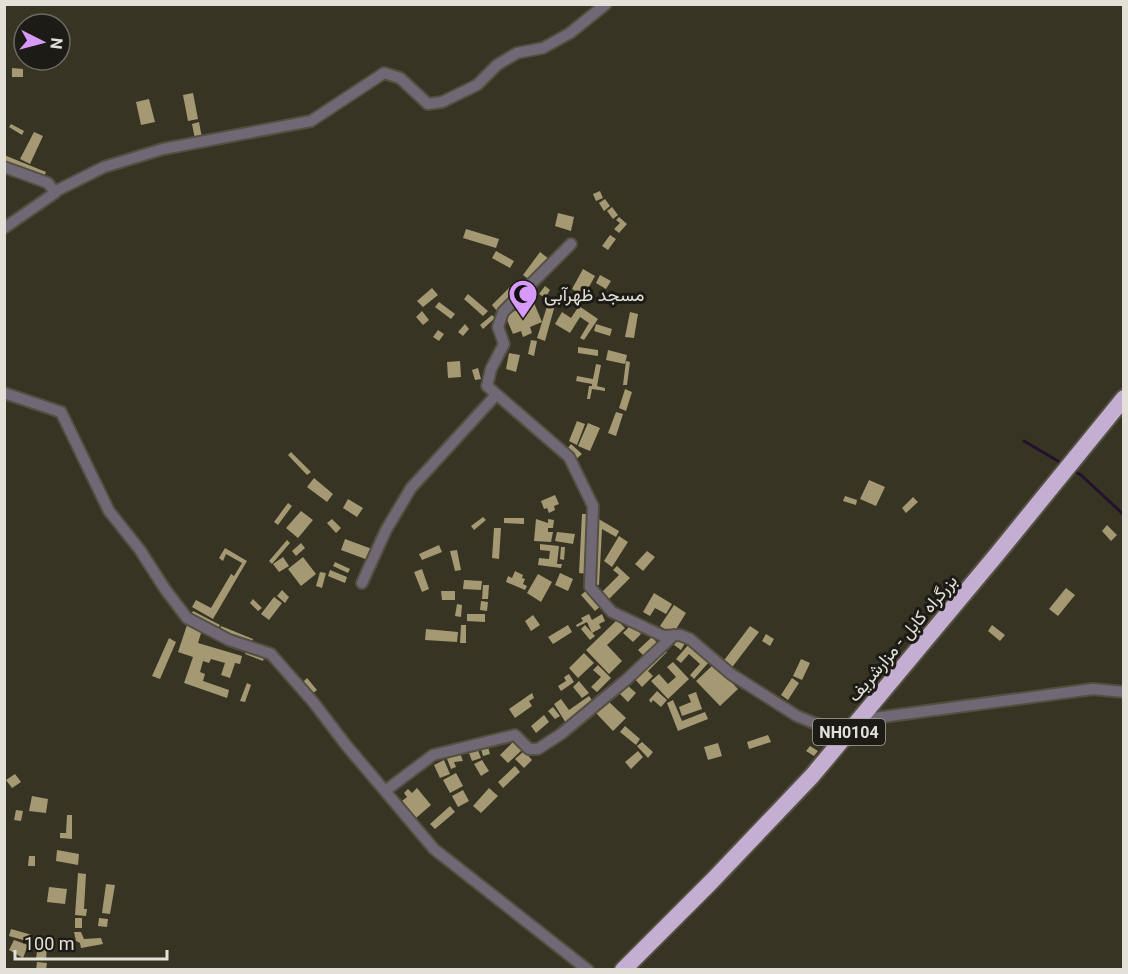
<svg xmlns="http://www.w3.org/2000/svg" width="1128" height="974" font-family="Roboto,Vazirmatn,sans-serif">
  <rect width="100%" height="100%" fill="#383424"/>
  <g fill="none" stroke-linecap="round" stroke-linejoin="round">
    <!-- stream -->
    <path stroke="#23122c" stroke-width="3" d="M1024 441 1063 464
      M1074 471 1081 475 1124 515"/>
  </g>
  <!-- building -->
  <path fill="#a59973" d="M12 68 23 69V77H12Z
    M193 93 198 119 188 121 183 95Z
    M149 99 155 122 141 125 136 102Z
    M199 122 202 138 195 139 192 124Z
    M11 124 24 131 22 135 9 127Z
    M34 132 43 136 30 164 20 159Z
    M4 155 46 172 44 177 4 161Z
    M600 191 603 198 596 201 593 194Z
    M605 199 610 206 604 211 599 203Z
    M612 207 618 215 613 219 607 211Z
    M558 213 574 217 571 231 555 226Z
    M619 217 627 224 619 233 614 229 620 223 616 220Z
    M466 229 499 239 496 248 463 238Z
    M610 235 616 239 608 250 602 246Z
    M496 251 514 261 510 268 492 258Z
    M540 252 549 259 531 281 523 275Z
    M583 269 595 276 584 296 572 289Z
    M600 275 611 281 606 289 596 283Z
    M520 281 524 285 497 311 492 305 510 287 512 289Z
    M545 286 550 290 545 298 539 294Z
    M432 288 438 295 423 307 417 301Z
    M468 294 488 311 483 316 464 299Z
    M550 297 555 299 553 304 555 305 545 341 537 338Z
    M439 302 455 314 451 319 435 307Z
    M534 303 542 322 530 327 532 333 523 337 521 331 513 334 505 315Z
    M579 306 598 319 584 340 580 338 589 323 580 317 570 333 555 324 562 312 571 318Z
    M422 311 429 320 423 325 416 317Z
    M630 312 638 314 634 338 625 337Z
    M492 315 495 318 483 329 480 325Z
    M465 324 469 329 463 336 458 332Z
    M596 324 612 329 610 336 594 331Z
    M438 330 444 334 439 341 433 337Z
    M531 340 537 341 534 356 528 354Z
    M578 347 598 350V356L578 353Z
    M608 350 627 355 625 364 606 360Z
    M509 353 520 355 516 372 506 369Z
    M460 361 461 377 448 378 447 362Z
    M626 361 630 362 627 385H623Z
    M596 364 601 365 597 386 605 388V391L592 389 590 399H587L589 386H592V384L576 381 577 376 593 379Z
    M478 368 481 379 475 380 472 370Z
    M625 389 632 392 626 411 619 408Z
    M616 412 623 414 616 436 608 433Z
    M577 421 585 424 577 445 569 441Z
    M588 423 600 428 590 451 578 446Z
    M571 444 582 454 575 460 566 450Z
    M291 452 311 472 307 475 288 455Z
    M314 478 333 494 327 502 307 487Z
    M869 480 885 487 876 506 860 499Z
    M555 495 559 504 554 506 555 510 549 513 547 508 544 509 541 501Z
    M845 496 857 500 856 505 843 501Z
    M913 497 918 502 906 513 902 508Z
    M348 499 363 508 357 517 343 508Z
    M288 503 292 506 278 525 274 522Z
    M301 511 313 520 298 538 286 528Z
    M582 514H591L588 574 579 573Z
    M483 517 486 520 474 530 471 526Z
    M504 518H524V524L504 523Z
    M597 518 619 531 616 537 602 529 599 585 594 584Z
    M332 519 341 528 336 533 327 523Z
    M536 519 548 523V519L554 520 553 528H548V532H553L551 542 534 541Z
    M1107 525 1117 535 1111 541 1102 531Z
    M494 528H501L499 559 492 558Z
    M557 532 575 534 573 544 555 541Z
    M619 536 628 542 612 567 604 561Z
    M345 539 372 549 368 560 341 550Z
    M287 540 290 543 272 564 269 561Z
    M301 543 305 548 296 556 292 551Z
    M540 544 559 546 557 564H562L561 568 538 565 539 558 549 559 550 551 540 550Z
    M439 545 442 552 422 560 419 554Z
    M561 547H565L564 560 560 559Z
    M225 548 247 561 213 619 192 607 196 600 211 608 231 574 234 576 242 563 226 554 223 561 219 558Z
    M457 550 461 570 455 571 450 551Z
    M647 551 655 557 643 571 635 564Z
    M283 557 289 566 279 572 273 564Z
    M303 557 316 574 301 586 288 569Z
    M335 562 350 569 348 573 333 566Z
    M617 566 630 578 609 599 602 592 619 575 613 570Z
    M422 569 429 589 422 592 414 572Z
    M330 570 347 577 345 583 328 576Z
    M515 571 523 575 522 578 525 579 523 584 527 586 525 590 506 582 508 576 512 578Z
    M320 572 326 573 322 588 316 586Z
    M560 573 573 579 568 591 555 585Z
    M538 574 552 582 541 602 527 593Z
    M464 580 482 581 481 590 463 589Z
    M483 585H489L488 599H482Z
    M1066 588 1075 595 1058 616 1049 609Z
    M588 589 602 605 595 611 581 595Z
    M282 590 289 597 285 603 277 596Z
    M441 591H455V600H442Z
    M654 593 672 604 666 614 655 608 650 616 643 612Z
    M274 597 282 603 269 620 261 614Z
    M253 599 262 608 258 611 250 603Z
    M481 601 488 602 487 611 480 610Z
    M457 604 462 605 461 617 455 616Z
    M674 605 686 613 673 634 660 626Z
    M193 611 220 625 217 630 190 616Z
    M467 614H485V622L467 621Z
    M589 614 592 620 602 614 605 621 599 624 601 628 592 633 587 622 577 627 576 625 583 621 581 618Z
    M533 615 540 625 531 631 525 621Z
    M617 620 625 628 607 645 622 661 609 674 586 650Z
    M632 624 641 634 633 642 623 633Z
    M187 625 202 630 198 643 242 656 240 664 235 663 230 678 221 675 225 663 211 659 209 663 203 661 200 672 205 674 203 681 229 690 227 698 184 683 193 657 178 652Z
    M461 625H466V643H460Z
    M568 625 572 632 553 644 548 637Z
    M585 625 595 636 590 640 581 629Z
    M992 625 1005 635 1000 641 988 631Z
    M221 626 253 639 251 645 219 632Z
    M750 626 759 632 730 670 722 663Z
    M426 629 458 632 457 642 425 640Z
    M766 634 774 639 770 646 762 641Z
    M652 637 659 645 645 657 638 650Z
    M169 638 176 642 160 679 152 676Z
    M678 638 685 643 681 650 674 645Z
    M689 644 709 662 694 679 690 675 700 664 689 654 681 663 676 659Z
    M663 648 667 652 648 671 653 676 642 687 633 677Z
    M247 649 265 655 263 661 245 654Z
    M584 653 594 663 578 678 569 668Z
    M801 659 810 663 802 680 793 676Z
    M673 662 689 679 668 699 651 681 659 674 668 684 676 677 667 667Z
    M714 664 738 689 720 706 696 681Z
    M598 665 611 678 597 692 591 687 601 677 593 670Z
    M569 674 574 682 561 691 558 686 566 681 564 677Z
    M307 678 317 690 312 694 302 683Z
    M792 678 799 683 788 700 781 695Z
    M579 681 589 693 582 698 573 687Z
    M247 683 251 685 245 702 240 701Z
    M627 685 636 693 628 702 619 693Z
    M657 691 667 700 661 707 653 700 651 703 649 700Z
    M696 692 702 709 682 716 679 707 691 702 688 695Z
    M532 693 534 698 529 701 532 706 515 718 509 709Z
    M589 696 594 703 566 723 554 704 561 699 569 710Z
    M673 700 682 721 705 712 708 719 678 731 667 703Z
    M608 701 626 718 613 731 596 713Z
    M553 707 560 716 555 719 548 711Z
    M544 715 549 722 536 733 531 726Z
    M625 726 640 739 636 745 620 732Z
    M768 735 771 742 749 749 747 742Z
    M514 741 522 750 508 763 500 755Z
    M642 742 653 752 648 758 637 746Z
    M718 743 722 756 708 760 704 747Z
    M810 746 818 751 814 756 806 751Z
    M488 747 490 754 483 756 481 749Z
    M478 750 481 758 472 761 469 753Z
    M524 751 532 760 524 768 515 759Z
    M638 751 643 757 631 769 625 762Z
    M460 753 463 761 454 762 456 767 451 769 447 759Z
    M444 760 450 774 440 778 434 765Z
    M482 760 489 771 481 776 474 764Z
    M515 766 520 772 503 788 498 782Z
    M456 773 463 786 450 793 443 780Z
    M15 774 21 782 12 788 6 780Z
    M417 788 431 805 416 818 402 801 407 797 404 793 408 789 412 793Z
    M489 788 498 796 481 813 473 806Z
    M463 790 469 801 458 807 452 796Z
    M32 796 48 799 46 813 29 811Z
    M450 806 455 812 435 829 430 824Z
    M16 810 23 811 21 821 14 820Z
    M67 815H72V839L60 838V833H66Z
    M57 850 79 854 78 865 56 861Z
    M29 856H35V866H28Z
    M78 873 86 874 84 909H87L86 916 75 915Z
    M106 884 115 885 110 914 102 913Z
    M49 887 67 889 65 904 47 902Z
    M75 918H82V928H75Z
    M99 918 108 919 107 927 98 926Z
    M11 929 32 935 30 942 9 936Z
    M74 932H81L84 939 101 938 103 944 81 948 80 943 76 941Z
    M14 940 28 945 23 958 9 950Z
    M38 944 47 945 46 960 36 959Z
    M37 962 47 963 46 970H36Z"/>
  <g fill="none" stroke-linecap="round" stroke-linejoin="round">
    <!-- minor casing -->
    <g stroke="#535041" stroke-width="14">
      <path id="minor" d="M4 167 48 183 55 193 4 228
        M54 192 104 167 163 149 311 121 384 73 400 78 428 104 442 102 477 85 497 65 517 53 543 48 570 33 606 4
        M571 244 503 312 498 327 504 344 491 369 487 386 569 457 593 506 590 587 612 612 663 636 680 635 690 639 731 674 797 716 831 730 848 732
        M4 393 61 412 109 511 140 550 165 589 187 618 229 640 271 654 314 703 346 745 434 849 588 970
        M362 583 386 530 411 488 496 395
        M859 720 1093 689 1124 692
        M385 791 433 755 515 735 529 749H538L561 734 626 680 674 635"/>
    </g>
    <!-- highway casing -->
    <g stroke="#535041" stroke-width="20">
      <path id="highway" d="M623 970 712 881 812 776 998 553 1124 398"/>
    </g>
    <!-- minor -->
    <use href="#minor" stroke="#716876" stroke-width="10"/>
    <!-- highway -->
    <use href="#highway" stroke="#c4aed1" stroke-width="16"/>
  </g>
  <!-- icons -->
  <defs>
    <g id="mosque-pin" transform="scale(1.5)"><path d="M0 17L-7.5 6A9.5 9.5 0 1 1 7.5 6Z" fill="#d89af8" stroke="#1d1b15"/><path d="M3.5-4.9A6 6 0 1 0 3.5 4.9A5 5 0 1 1 3.5-4.9Z" fill="#111"/></g>
  </defs>
  <g fill-rule="evenodd">
    <use href="#mosque-pin" x="523" y="294"/>
  </g>
  <g text-anchor="middle" dominant-baseline="central" stroke-width="6" stroke-linejoin="round" paint-order="stroke">
    <!-- shield labels -->
    <rect fill="#1d1b15" stroke="#a8a59d" stroke-width="1.5" x="813" y="719" width="72" height="26" rx="4.5"/>
    <g font-size="16" font-weight="bold" fill="#e3e0d7">
      <text x="849" y="732">NH0104</text>
    </g>
    <!-- poi labels -->
    <g font-size="18" fill="#e3e0d7" stroke="#1d1b15" text-anchor="start">
      <text x="544" y="294">مسجد ظهرآبی</text>
    </g>
    <!-- street labels -->
    <g font-size="18" fill="#e3e0d7" stroke="#1d1b15">
      <text transform="translate(902 638) rotate(-50)">بزرگراه کابل - مزارشریف</text>
    </g>
  </g>
  <!-- border -->
  <rect width="1128" height="974" fill="none" stroke="#e3e0d7" stroke-width="12"/>
  <!-- north arrow -->
  <g transform="translate(42 42) rotate(96)"><circle r="28" fill="#1d1b15" stroke="#6c6a63" stroke-width="1.5"/>
  <path d="M0-4.5L10 22L0 15L-10 22Z" fill="#d89af8"/>
  <text y="-9" font-size="16" font-weight="bold" text-anchor="middle" fill="#e3e0d7">N</text>
  </g>
  <!-- scale -->
  <path d="M15 950v9h152v-9" fill="none" stroke="#e3e0d7" stroke-width="3"/>
  <text x="24" y="950" font-size="18" fill="#e3e0d7" stroke="#1d1b15" stroke-width="4.5" paint-order="stroke">100 m</text>
</svg>
